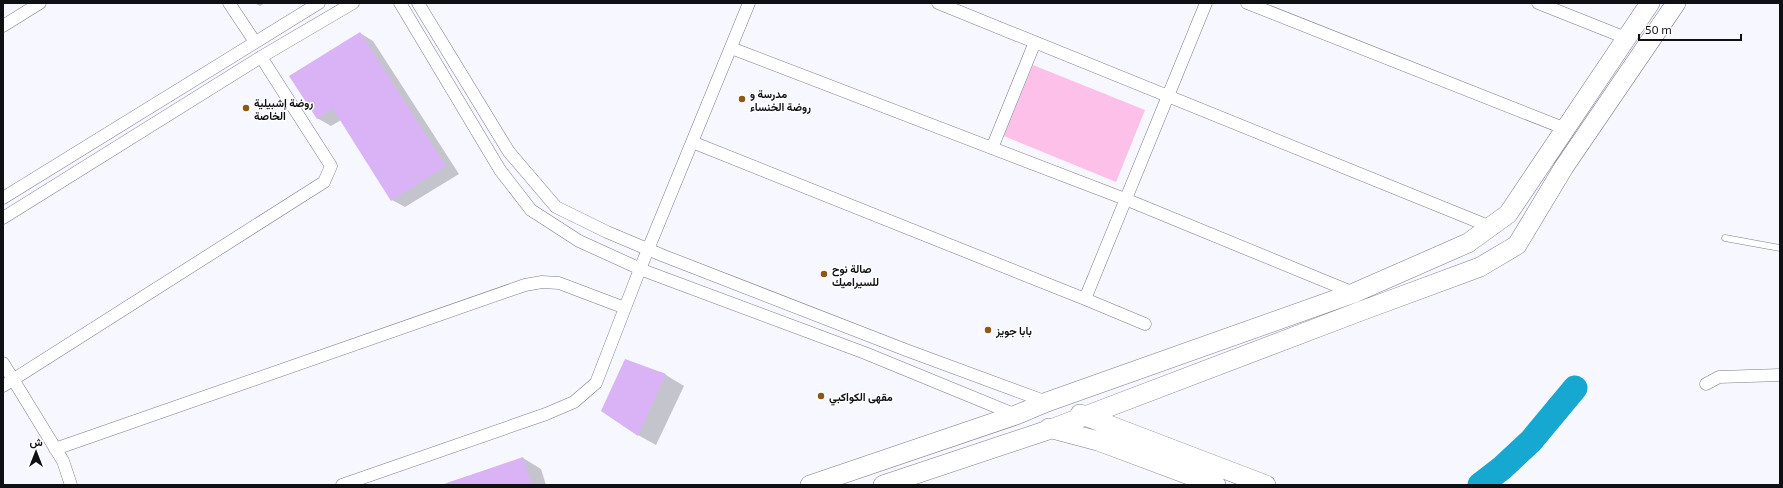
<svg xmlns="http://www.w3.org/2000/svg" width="1783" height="488" font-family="'Exo 2',Vazirmatn,sans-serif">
  <rect width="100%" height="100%" fill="#f6f7ff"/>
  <!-- green -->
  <path fill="#fdc0e9" d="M1033 65 1145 110 1116 182 1004 136Z"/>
  <!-- shadow -->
  <path fill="#0003" d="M254 3H265L260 6Z
    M360 33 373 41 459 174 405 207 392 200 341 120 331 126 317 118Z
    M626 360 666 375 684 386 656 445 638 435Z
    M523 458 541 469 546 485H441Z"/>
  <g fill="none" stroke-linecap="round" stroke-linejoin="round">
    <!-- river -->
    <path stroke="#16a8d1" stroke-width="25" d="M1480 485 1502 468 1531 441 1575 388"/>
  </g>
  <!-- building -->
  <path fill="#d9b3f6" d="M360 32 446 166 391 201 333 109 317 119 289 76Z
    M625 359 666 374 638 436 601 411Z
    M523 457 532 485H448L447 483Z"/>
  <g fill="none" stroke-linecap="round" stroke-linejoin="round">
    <!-- service casing -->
    <g stroke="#7c7e89" stroke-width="7">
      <path id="service" d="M1725 238 1780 248"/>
    </g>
    <!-- minor casing -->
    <g stroke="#7c7e89" stroke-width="13">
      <path id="minor" d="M229 3 255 42
        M400 3 500 170 531 210 579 241 645 271 865 353 1016 415
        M418 3 509 152 556 207 607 232 664 256 906 350 1047 402
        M938 3 1491 227
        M1247 3 1566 129
        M1538 3 1626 38
        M3 26 40 3
        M731 48 1125 199 1354 293
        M692 142 1085 299 1145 324
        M992 148 1035 42
        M3 198 319 3
        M3 218 261 57 353 3
        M1085 299 1206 3
        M3 363 63 461 71 485
        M1706 384 1719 377 1780 375
        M3 386 324 182 331 166 261 57
        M55 449 525 285 542 282 559 283 625 308
        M342 485 546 414 574 402 596 383 640 269 749 3"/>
    </g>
    <!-- primary casing -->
    <g stroke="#7c7e89" stroke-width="20">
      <path id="primary" d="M1080 414 1266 485
        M1049 428 1098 441 1216 485
        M810 485 1016 415 1047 402 1354 293 1468 243 1508 214 1650 3
        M883 485 1051 429 1361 311 1480 267 1517 245 1564 167 1676 3"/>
    </g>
    <!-- service -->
    <use href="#service" stroke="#fff" stroke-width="6"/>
    <!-- minor -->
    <use href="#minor" stroke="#fff" stroke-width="12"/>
    <!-- primary -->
    <use href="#primary" stroke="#fff" stroke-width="19"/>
  </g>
  <!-- markers -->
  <g fill="#905713" stroke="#fff" stroke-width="1.5">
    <circle cx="742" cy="99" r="4"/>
    <circle cx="246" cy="108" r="4"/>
    <circle cx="824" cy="274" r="4"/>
    <circle cx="988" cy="330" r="4"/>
    <circle cx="821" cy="396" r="4"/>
  </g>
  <g text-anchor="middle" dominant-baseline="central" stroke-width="3" stroke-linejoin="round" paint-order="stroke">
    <!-- poi labels -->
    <g font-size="11" font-weight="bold" fill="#0f1014" stroke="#fff" text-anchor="start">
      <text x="750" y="93">مدرسة و<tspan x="750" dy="13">روضة الخنساء</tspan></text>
      <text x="254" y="102">روضة إشبيلية<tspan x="254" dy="13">الخاصة</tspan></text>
      <text x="832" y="268">صالة نوح<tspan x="832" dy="13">للسيراميك</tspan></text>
      <text x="996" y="330">بابا جويز</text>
      <text x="829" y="396">مقهى الكواكبي</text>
    </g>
  </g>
  <!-- border -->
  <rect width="1783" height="488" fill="none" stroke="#0f1014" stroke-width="8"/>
  <!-- north arrow -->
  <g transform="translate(36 452)" stroke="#ffffff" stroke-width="3" paint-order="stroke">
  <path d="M0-3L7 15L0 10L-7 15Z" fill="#0f1014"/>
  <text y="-6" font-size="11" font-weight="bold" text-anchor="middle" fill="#0f1014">ش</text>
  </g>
  <!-- scale -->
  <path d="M1639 34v6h102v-6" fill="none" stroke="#0f1014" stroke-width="2"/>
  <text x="1645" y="34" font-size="12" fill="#0f1014" stroke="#ffffff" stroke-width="3" paint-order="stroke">50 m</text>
</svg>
